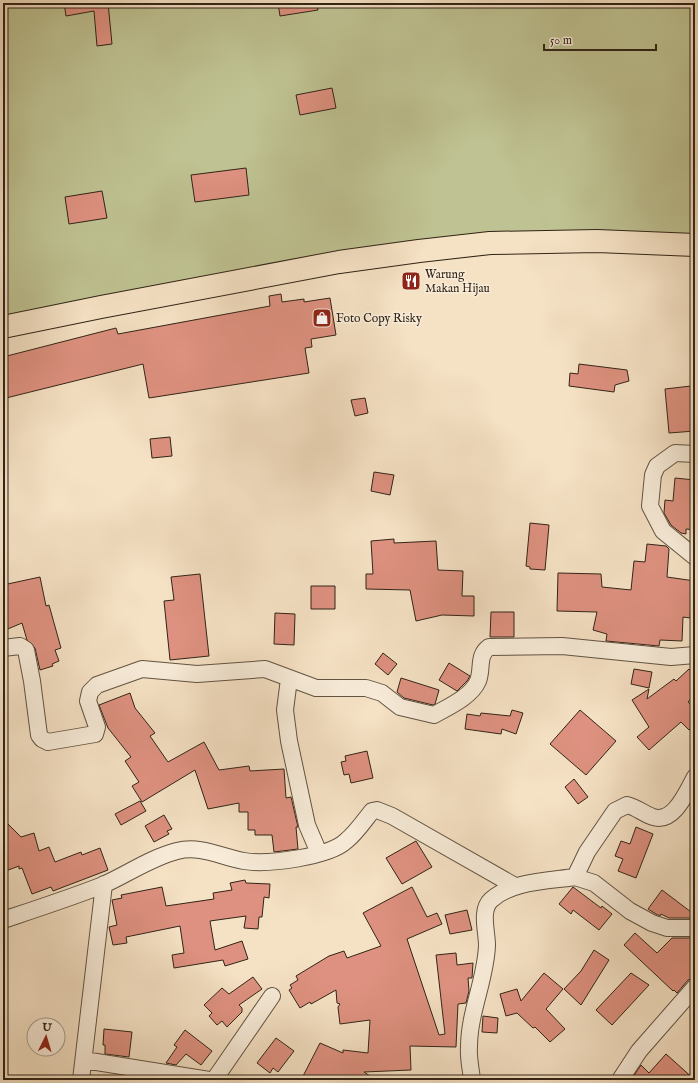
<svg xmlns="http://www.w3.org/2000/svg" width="698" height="1083" font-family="'IM FELL English',serif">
  <rect width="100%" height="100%" fill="#f5e1c4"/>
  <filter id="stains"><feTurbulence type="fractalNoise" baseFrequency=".005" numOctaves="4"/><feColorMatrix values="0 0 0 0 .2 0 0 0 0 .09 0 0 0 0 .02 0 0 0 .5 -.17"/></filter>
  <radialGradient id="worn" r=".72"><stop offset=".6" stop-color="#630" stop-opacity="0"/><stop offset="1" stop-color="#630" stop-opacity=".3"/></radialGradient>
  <!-- green -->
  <path fill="#bfc292" stroke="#787354" d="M3 3H695V235L455 239 3 320Z"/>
  <!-- building -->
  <path fill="#de9180" stroke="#312416" d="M64 3H108L112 44 97 46 94 11 66 16Z
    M278 3H317L318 10 280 16Z
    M332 88 336 108 300 115 296 95Z
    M246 168 249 195 195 202 191 175Z
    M102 191 107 218 69 224 65 197Z
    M281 294 282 302 304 299V302L330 298 336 335 311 339 312 347 305 348 309 373 149 398 143 364 6 398 3 385V357L116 328 118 334 270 306 269 296Z
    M579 364 627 370 629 381 615 385 614 392 569 386 570 373 578 374Z
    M691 386 695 431 669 433 665 389Z
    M365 398 368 413 355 416 351 400Z
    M170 437 172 456 152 458 150 439Z
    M374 472 394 475 390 495 371 491Z
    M675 478 695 480V530L686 529V534L681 533 671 525 664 513 665 500 673 501Z
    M530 523 549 525 545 570 530 569V567L526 566Z
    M394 539V543L436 541 438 570 463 571 462 596H474V616L442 615 416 621 410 590 366 589V574H373L371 541Z
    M647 544 666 546 669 549 667 577 695 581V593L693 605 691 604 690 618 683 617 682 641 660 640 659 646 606 641 607 634 593 630 597 612 557 611 558 573 601 574 602 587 631 590 634 561 645 562Z
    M200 574 209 656 170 660 164 601 174 600 171 577Z
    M40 577 46 606 49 605 61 648 55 650 59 661 52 664 53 666 40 670 35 648 27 640 22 623 3 631V585Z
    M311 586H335V609H311Z
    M491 612H514V637H490Z
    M275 613 295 614 294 645 274 644Z
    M383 653 397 664 388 675 375 664Z
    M449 663 470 676 467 681 457 691 439 680Z
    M634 669 652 672 649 688 631 684Z
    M689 669 695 675V694L688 702 695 708V724L689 730 681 722 649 750 637 737 649 727 632 700 649 689 647 699 674 679 676 681Z
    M401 678 439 690 435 704 433 705 404 698 397 692Z
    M130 693 135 708 155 733 150 736 168 762 204 742 219 770 249 766 250 771 284 769 286 798 291 797 298 827H296L298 849 274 852 272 835H255V830H248V812H239V803L208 809 195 770 142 802 132 786 139 782 125 761 131 757 108 728 99 705Z
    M512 710 523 713 516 734 502 729 501 734 465 729 467 714 480 716 481 713 510 716Z
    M580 710 616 741 586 775 550 744Z
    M367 751 373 778 351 783 349 774 344 775 341 762 346 761 345 756Z
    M574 779 588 797 578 804 565 787Z
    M140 801 146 811 121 825 115 814Z
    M164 815 172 829 167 831 169 834 154 842 145 826Z
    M3 819 21 837 34 833 39 851 49 847 55 862 81 852 82 855 100 848 108 870 53 891 51 887 32 894 22 868 19 869V866L3 872Z
    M636 827 653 834 636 878 618 871 623 859 615 856 621 841 630 844Z
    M416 841 432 867 402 884 386 858Z
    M245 880 246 883 270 884 269 898 264 897 262 917H259L258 929 244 928 246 916 210 921 215 950 242 941 248 959 225 966 223 960 174 968 172 955 184 953 180 926 126 937 127 943 113 945 109 927 117 925 112 900 122 898 121 895 162 887 166 906 214 899 213 893 232 890 230 883Z
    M412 887 427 917 437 913 442 924 407 939 439 1035 445 1034 436 955 456 953 457 965 473 963 472 978H468L469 991 466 1003 458 1004 456 1047 410 1046 411 1070 364 1072 376 1080H301L320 1043 343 1053V1050L368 1053 370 1020 340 1024 338 1007 340 1004 337 1003 336 990 311 1004 310 1002 300 1008 289 990 292 988 290 985 298 980 296 976 329 956 344 951 347 958 381 946 363 913Z
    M573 887 601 908 602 906 612 914 599 930 573 910 571 914 559 904Z
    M662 890 695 915V918H669L661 914 660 916 656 914 648 909Z
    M467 910 472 930 450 934 445 915Z
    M635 933 657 953 672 938H695V978L688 980 677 993 674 990 673 991 624 945Z
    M594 950 609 960 581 1005 564 989 581 971Z
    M544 973 563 989 546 1009 565 1029 550 1042 535 1027 533 1028 517 1013 506 1016 500 994 517 989 521 1001Z
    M631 973 649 985 612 1025 596 1010Z
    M253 977 262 989 239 1005 242 1008V1012L227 1027 222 1021 217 1025 209 1016 212 1013 204 1005 222 988 229 994Z
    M483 1016 498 1018 497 1033 482 1032Z
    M104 1029 132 1032 129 1057 105 1054V1045H103Z
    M185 1030 212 1051 201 1065 186 1054 176 1065 166 1063 177 1047 174 1045Z
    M276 1038 294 1051 278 1072 273 1068 270 1073 257 1063Z
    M666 1054 695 1080H631L641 1065 649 1073Z"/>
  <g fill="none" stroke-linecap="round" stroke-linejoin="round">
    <!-- street casing -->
    <g stroke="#625342" stroke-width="18">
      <path id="street" d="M695 454 675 453 657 466 653 475 650 506 663 531 695 557
        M3 648 20 646 26 650 32 681 39 735 42 739 48 742 95 734 97 727 88 701 90 692 97 685 142 669 197 674 265 669 316 688H366L382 693 400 707 434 715C448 707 471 697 478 681 483 668 477 656 489 647L562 646 671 657 695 655
        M289 679 285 710 289 741 307 825 319 853
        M695 777C687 791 674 824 653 817 644 814 636 807 627 805L615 811 587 852 575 877 594 883 630 911 652 923 667 928H695
        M3 920C36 909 70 898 103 885 128 874 150 858 177 851 201 845 221 857 244 861 267 865 329 857 346 841 356 833 364 821 372 811L377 810 392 816 515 886
        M84 1060 209 1080
        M81 1080 104 884
        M214 1080 272 996
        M472 1080C471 1069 468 1058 469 1047 469 1012 486 979 487 945 487 932 480 910 491 900 512 881 547 881 575 877
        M620 1080 639 1051 695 987"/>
    </g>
    <!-- highway casing -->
    <g stroke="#312416" stroke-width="24">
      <path id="highway" d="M3 327 101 307 339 262 419 251 490 243 597 241 695 245"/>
    </g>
    <!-- street -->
    <use href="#street" stroke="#f8ecd9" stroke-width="16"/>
    <!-- highway -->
    <use href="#highway" stroke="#f5e1c4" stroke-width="22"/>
  </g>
  <!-- icons -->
  <defs>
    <g id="restaurant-square" transform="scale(1)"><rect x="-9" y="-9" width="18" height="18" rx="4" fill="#8f2418" stroke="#f8ecd9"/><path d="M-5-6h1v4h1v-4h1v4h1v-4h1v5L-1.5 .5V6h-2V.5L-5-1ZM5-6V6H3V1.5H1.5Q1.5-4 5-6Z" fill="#fff"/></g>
    <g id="shop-square" transform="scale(1)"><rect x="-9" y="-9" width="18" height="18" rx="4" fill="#8f2418" stroke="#f8ecd9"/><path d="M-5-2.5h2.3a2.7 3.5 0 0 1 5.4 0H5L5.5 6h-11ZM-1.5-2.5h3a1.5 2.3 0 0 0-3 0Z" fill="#fff"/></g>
  </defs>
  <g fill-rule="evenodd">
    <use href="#restaurant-square" x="411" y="281"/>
    <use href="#shop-square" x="322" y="318"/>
  </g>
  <g text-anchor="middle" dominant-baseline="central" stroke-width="3" stroke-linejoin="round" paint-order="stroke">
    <!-- poi labels -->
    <g font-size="12" fill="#312416" stroke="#f8ecd9" text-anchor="start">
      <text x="425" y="274">Warung<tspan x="425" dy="14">Makan Hijau</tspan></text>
      <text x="336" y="318">Foto Copy Risky</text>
    </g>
  </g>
  <!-- margin -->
  <rect width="698" height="1083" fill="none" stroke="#f5e1c4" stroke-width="16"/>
  <rect x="4" y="4" width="690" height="1075" fill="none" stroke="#312416" stroke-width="2"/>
  <rect x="8" y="8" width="682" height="1067" fill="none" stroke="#312416"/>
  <!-- north arrow -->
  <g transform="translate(46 1037) rotate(5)"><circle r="19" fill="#f8ecd9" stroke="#a89c8b"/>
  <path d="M0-3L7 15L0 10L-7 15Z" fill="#8f2418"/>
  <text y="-6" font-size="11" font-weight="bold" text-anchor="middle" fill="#312416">U</text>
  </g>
  <!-- scale -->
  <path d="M544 44v6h112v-6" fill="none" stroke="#312416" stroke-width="2"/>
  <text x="550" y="44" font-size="12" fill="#312416" stroke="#f8ecd9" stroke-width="3" paint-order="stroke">50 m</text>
  <rect width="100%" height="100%" filter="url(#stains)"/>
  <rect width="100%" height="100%" fill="url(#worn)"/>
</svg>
